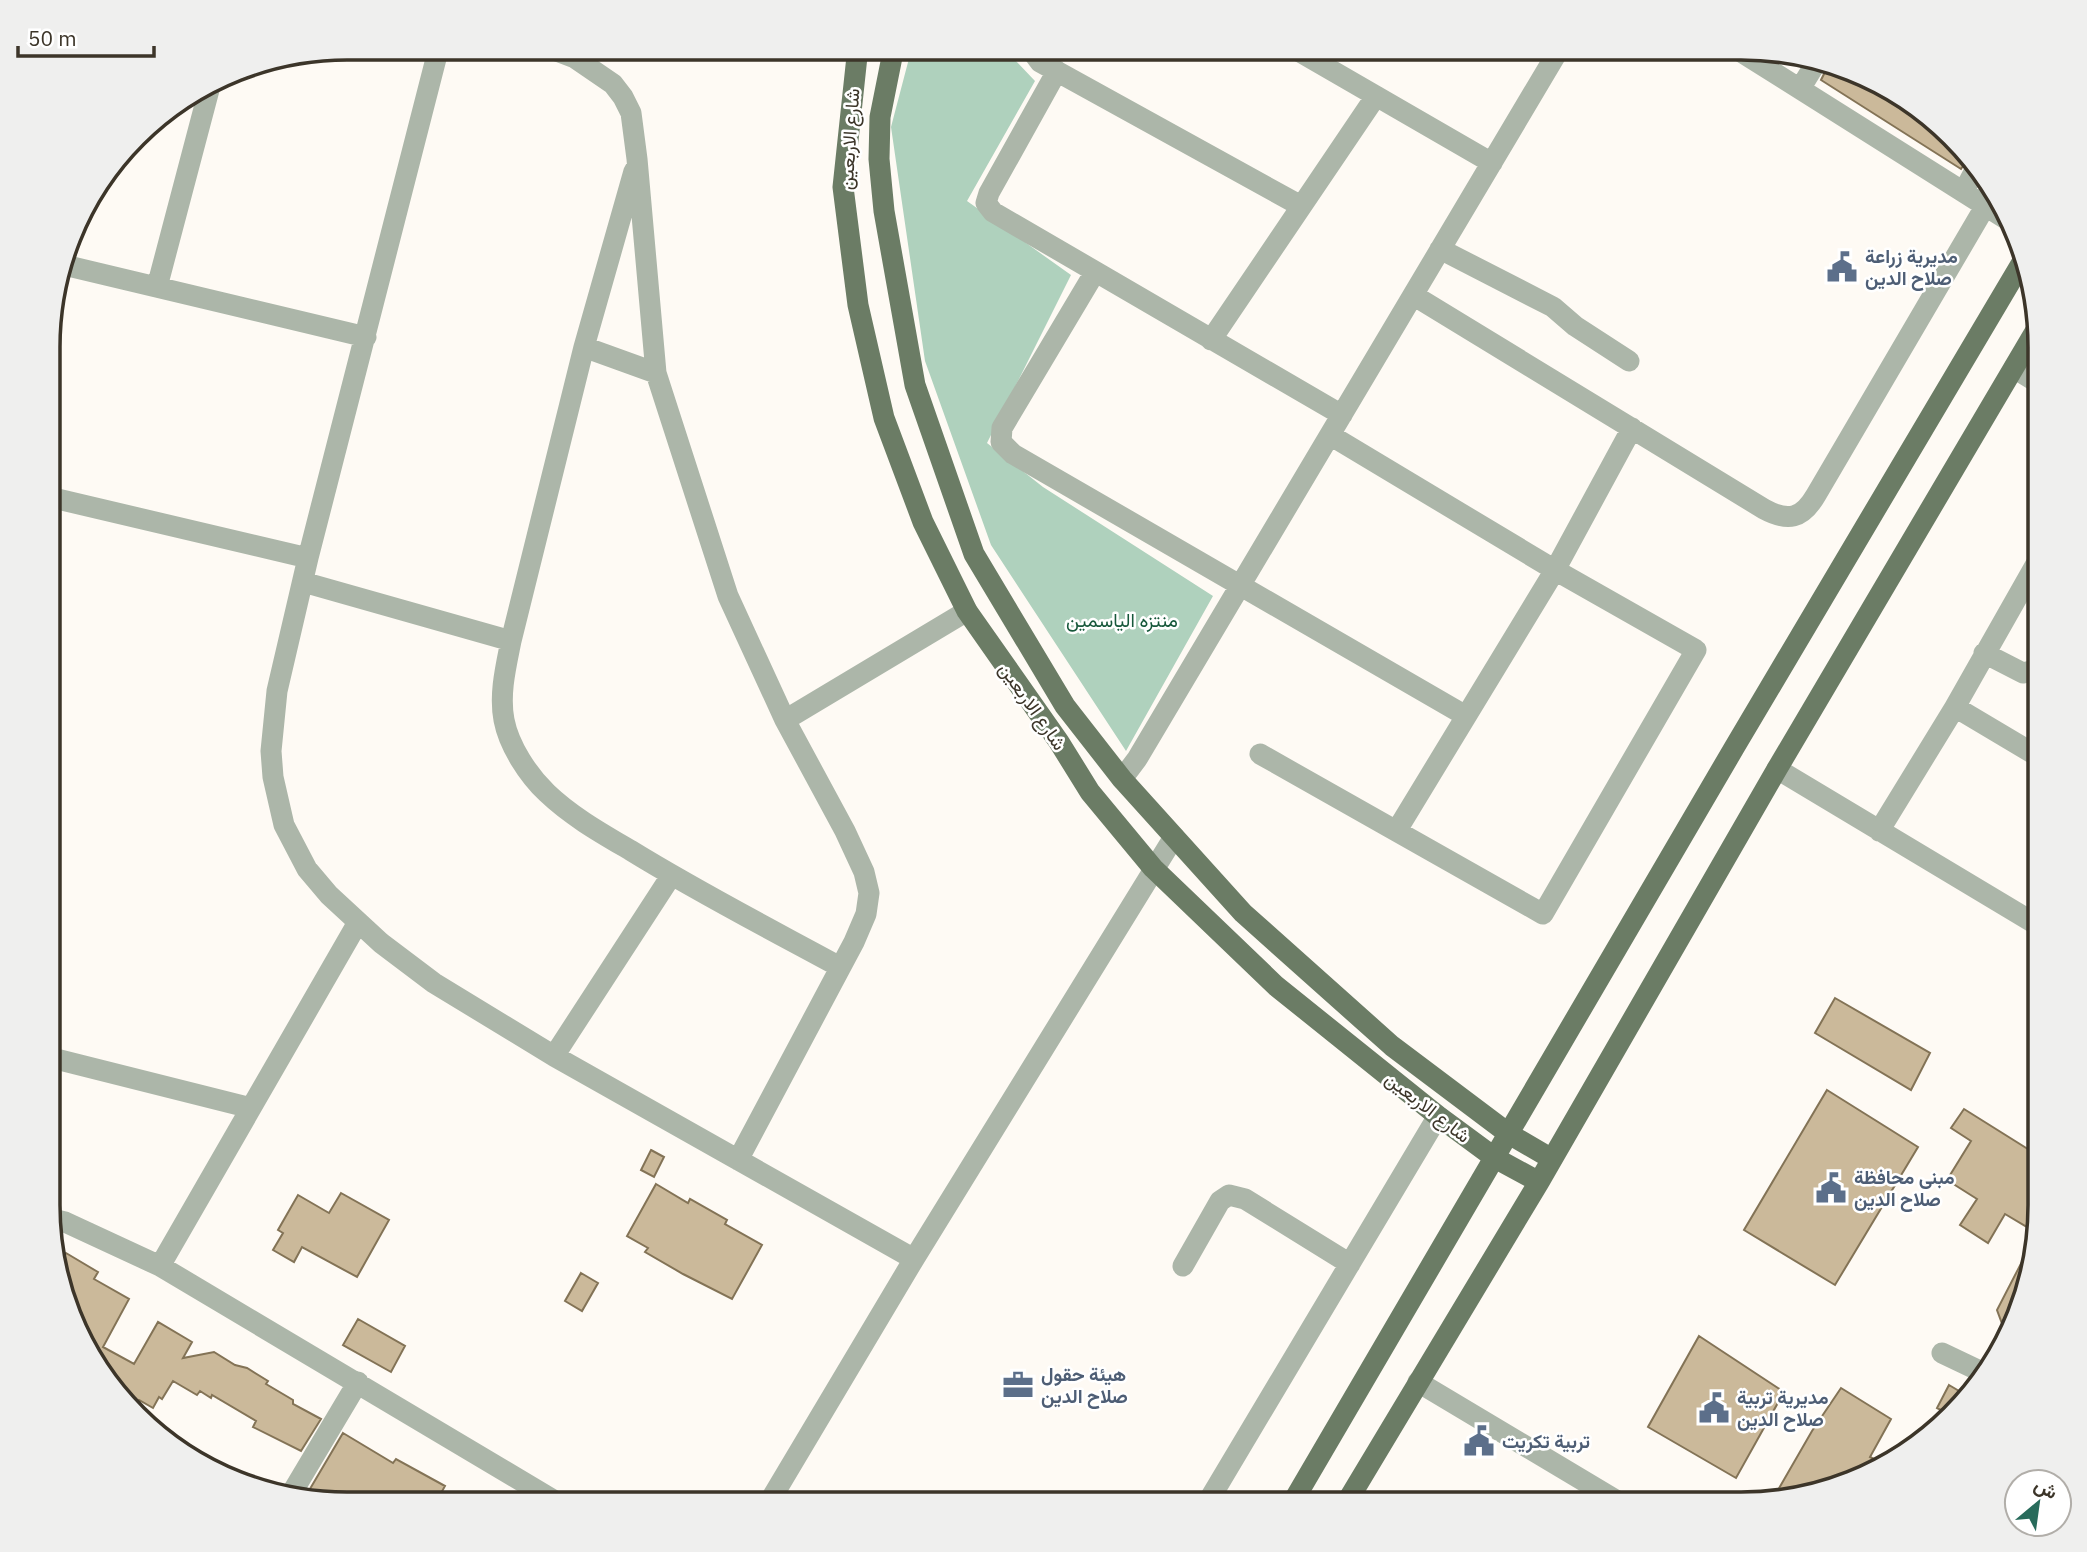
<svg xmlns="http://www.w3.org/2000/svg" width="2087" height="1552" font-family="'IBM Plex Sans',Vazirmatn,sans-serif">
  <rect width="100%" height="100%" fill="#fefaf4"/>
  <!-- green -->
  <path fill="#afd1bd" d="M912 47 1021 48 1015 60 1035 81 967 201 1071 275 987 443 1043 487 1213 596 1126 751 991 545 925 361 891 127Z"/>
  <!-- building -->
  <path fill="#cbb99a" stroke="#837356" stroke-width="2" d="M1829 64 1855 70 1938 121 1967 160 1961 169 1821 80Z
    M1835 998 1930 1053 1911 1090 1815 1033Z
    M1827 1090 1918 1147 1835 1285 1744 1230Z
    M1964 1109 2039 1156 2037 1233 2005 1214 1988 1243 1960 1225 1977 1199 1947 1180 1971 1141 1951 1128Z
    M651 1150 664 1157 654 1177 641 1170Z
    M656 1184 688 1203 690 1199 727 1220 725 1224 762 1245 732 1299 683 1274 645 1252 648 1248 627 1236Z
    M341 1193 389 1220 357 1277 302 1247 294 1262 273 1250 283 1233 278 1230 298 1195 329 1213Z
    M2027 1252 2032 1254 2017 1321 2007 1337 1997 1310Z
    M66 1253 98 1272 94 1279 129 1299 103 1347 134 1364 158 1322 192 1342 183 1358 214 1352 235 1365 247 1368 268 1381 266 1384 293 1400V1404L321 1419 301 1451 253 1427 256 1421 212 1395 211 1398 200 1391 197 1395 173 1381 162 1399 159 1397 153 1408 139 1400 131 1407 78 1338 59 1265Z
    M581 1273 598 1283 582 1311 565 1301Z
    M358 1319 405 1346 391 1372 343 1345Z
    M1699 1336 1784 1392 1736 1478 1648 1427Z
    M1949 1385 1969 1397 1950 1415 1937 1408Z
    M1841 1388 1891 1419 1870 1457 1880 1462 1873 1474 1774 1497 1812 1431Z
    M343 1433 393 1463 396 1459 445 1486 435 1504H327L304 1499Z"/>
  <g fill="none" stroke-linecap="round" stroke-linejoin="round">
    <!-- minor -->
    <path stroke="#acb6a9" stroke-width="21" d="M439 47 308 558 277 691 271 751 273 777 284 825 307 869 329 895 381 943 434 983 554 1056 914 1259
      M546 47 575 58 613 84 623 97 631 113 637 159 656 373 728 596 785 720 845 831 864 872 869 893 866 914 854 942 738 1160
      M1035 48 1034 54 1040 62 1301 206
      M1293 48 1492 163
      M1735 48 2011 222
      M1057 71 989 193 986 203 993 212 1342 415
      M1800 89 1817 61
      M634 171 584 347 511 641C506 666 499 694 504 720 509 746 528 775 547 793 571 816 601 833 630 850 698 892 770 929 840 967
      M1964 191 1975 170
      M1440 249 1553 307 1575 326 1629 361
      M64 265 366 337
      M1095 272 1002 428 1001 442 1013 454 1466 716
      M157 287 210 86
      M1413 295 1764 509C1788 522 1802 519 1816 495L1986 205
      M1211 340 1376 96
      M584 347 656 373
      M2014 368 2040 384
      M49 497 308 558
      M303 582 511 641
      M1984 653 2023 673 2039 669
      M785 720 967 611
      M1260 754 1543 914 1696 650 1555 570 1330 435
      M2039 757 1955 707 2040 557
      M1777 769 2039 926
      M1122 779 1137 759 1560 48
      M1397 830 1555 570 1632 428
      M1879 831 1955 707
      M554 1056 671 876
      M48 1057 251 1108
      M48 1218 65 1222 160 1266 560 1504
      M160 1266 357 924
      M1183 1266 1220 1201 1229 1195 1245 1199 1350 1264
      M1942 1353 1984 1373
      M1418 1382 1624 1505
      M290 1496 358 1382
      M768 1504 914 1259 1174 837
      M1206 1505 1438 1116"/>
    <!-- major -->
    <path stroke="#6b7c65" stroke-width="21" d="M858 47 843 187 858 305 884 418 923 522 967 611 1059 742 1090 792 1153 868 1276 986 1438 1116 1495 1158 1539 1182
      M894 47 880 117 879 159 884 211 915 385 974 554 1065 706 1122 779 1243 913 1392 1046 1509 1134 1552 1159
      M1291 1505 1734 748 2021 264
      M1345 1505 1539 1182 1777 769 2036 330"/>
  </g>
  <!-- icons -->
  <defs>
    <g id="civic-bare" transform="scale(2.415)"><path d="M-.6-6.5H3V-4.5H.6V-3L4-1V1h2V6H-6V1h2V-1L-.6-3ZM-1.2 2.5V6h2.4V2.5Z" fill="#5c6f8a" stroke="#fff" stroke-width="2.5" paint-order="stroke"/></g>
    <g id="office-bare" transform="scale(2.415)"><path d="M-6-3h4V-5.5h4V-3h4V5H-6ZM-1-4.5V-3h2v-1.5ZM-6 0V1H6V0Z" fill="#5c6f8a" stroke="#fff" stroke-width="2.5" paint-order="stroke"/></g>
  </defs>
  <g fill-rule="evenodd">
    <use href="#civic-bare" x="1842" y="267"/>
    <use href="#civic-bare" x="1831" y="1188"/>
    <use href="#office-bare" x="1018" y="1385"/>
    <use href="#civic-bare" x="1714" y="1408"/>
    <use href="#civic-bare" x="1479" y="1441"/>
  </g>
  <g text-anchor="middle" dominant-baseline="central" stroke-width="5" stroke-linejoin="round" paint-order="stroke">
    <!-- street labels -->
    <g font-size="19" fill="#3c3529" stroke="#fff">
      <text transform="translate(849 139) rotate(-86)">شارع الاربعين</text>
      <text transform="translate(1033 706) rotate(55)">شارع الاربعين</text>
      <text transform="translate(1428 1107) rotate(38)">شارع الاربعين</text>
    </g>
    <!-- service labels -->
    <g font-size="19" font-weight="bold" fill="#4e5e75" stroke="#fff" text-anchor="start">
      <text x="1865" y="256">مديرية زراعة<tspan x="1865" dy="22">صلاح الدين</tspan></text>
      <text x="1854" y="1177">مبنى محافظة<tspan x="1854" dy="22">صلاح الدين</tspan></text>
      <text x="1041" y="1374">هيئة حقول<tspan x="1041" dy="22">صلاح الدين</tspan></text>
      <text x="1737" y="1397">مديرية تربية<tspan x="1737" dy="22">صلاح الدين</tspan></text>
      <text x="1502" y="1441">تربية تكريت</text>
    </g>
    <!-- park labels -->
    <g font-size="19" fill="#17583b" stroke="#fff">
      <text x="1122" y="620">منتزه الياسمين</text>
    </g>
  </g>
  <!-- crop -->
  <path d="M0 0H2087V1552H0ZM347 60H1741A287 287 0 0 1 2028 347V1205A287 287 0 0 1 1741 1492H347A287 287 0 0 1 60 1205V347A287 287 0 0 1 347 60Z" fill="#efefee" fill-rule="evenodd"/>
  <path fill="none" stroke="#3c3529" stroke-width="3.5" d="M347 60H1741A287 287 0 0 1 2028 347V1205A287 287 0 0 1 1741 1492H347A287 287 0 0 1 60 1205V347A287 287 0 0 1 347 60Z"/>
  <!-- north arrow -->
  <g transform="translate(2038 1503) rotate(29)"><circle r="33" fill="#ffffff" stroke="#b1aea9" stroke-width="2"/>
  <path d="M0-5L12 26L0 18L-12 26Z" fill="#286b5b"/>
  <text y="-10" font-size="19" font-weight="bold" text-anchor="middle" fill="#3c3529">ش</text>
  </g>
  <!-- scale -->
  <path d="M18 46v10h136v-10" fill="none" stroke="#3c3529" stroke-width="3.5"/>
  <text x="28" y="46" font-size="21" fill="#3c3529" stroke="#ffffff" stroke-width="5" paint-order="stroke">50 m</text>
</svg>
